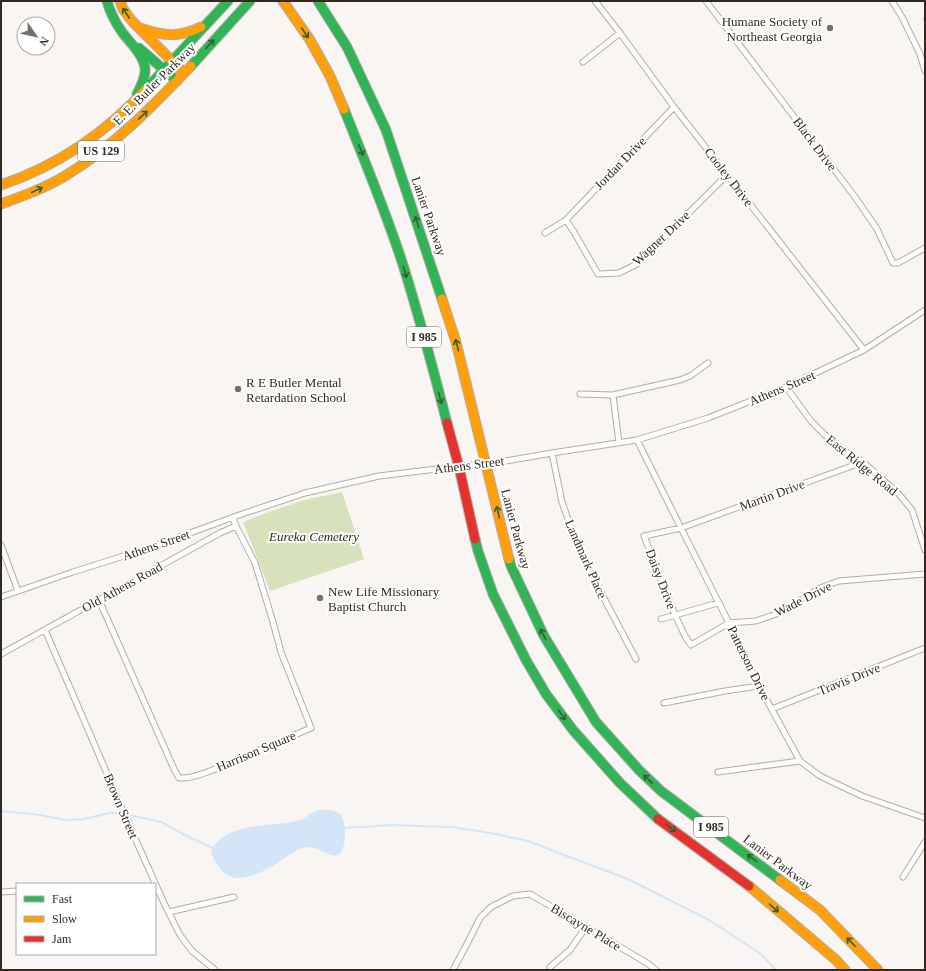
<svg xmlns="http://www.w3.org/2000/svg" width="926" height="971" font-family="Georgia,serif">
  <rect width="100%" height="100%" fill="#f8f5f3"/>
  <!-- green -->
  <path fill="#d7e1bb" d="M342 492 364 559 270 591 243 522 269 512 304 500Z"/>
  <!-- water -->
  <path fill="#d3e5f7" d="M318 810C325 810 333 809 339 813 347 819 348 851 337 855 330 858 317 846 308 847 297 848 288 856 279 862 267 870 241 884 227 875 220 871 215 861 211 853 221 822 270 827 296 821 302 820 305 817 310 814 312 813 315 812 318 810Z"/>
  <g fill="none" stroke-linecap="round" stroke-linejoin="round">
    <!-- stream -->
    <path stroke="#d3e5f7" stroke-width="2" d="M1 811 40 815 66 820 84 819 109 813H118
      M129 815 161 822 185 835 213 848
      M344 828 392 825 451 827 491 833 528 841 630 880 709 920 761 954 776 970"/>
    <!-- street casing -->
    <g stroke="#b3aca7" stroke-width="7">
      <path id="street" d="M595 1 620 33 674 107 864 350
        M706 1 855 197 877 229 893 263H898L925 248
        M892 1 902 17 920 54 925 71
        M583 62 620 33
        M566 220 574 232 598 274 619 273 637 264 727 175
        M545 233 566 220 674 107
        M786 387 811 421 835 445 863 462 898 493 912 510 925 550
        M580 394 613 395 680 380 690 376 708 363
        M613 395 619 443
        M637 440 681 528 729 623 759 686 800 761 820 776 862 796 925 818
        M552 453 562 502 576 542 598 587 636 659
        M506 461 552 453 637 440 708 418 786 387 864 350 925 310
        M863 462 681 528 644 536 675 615 685 636 691 645 729 623 756 621 782 612 820 588 839 581 925 574
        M1 545 18 591
        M1 597 73 572 149 548 242 514 305 493 379 476 445 468
        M99 600 174 769 179 778C196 779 222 766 238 759 262 749 287 738 311 728L281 652 273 622 255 563 236 526
        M661 619 718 603
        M45 630 134 836 164 903 180 935 192 951 215 970
        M1 654 220 533 236 526 233 518
        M664 703 725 691 759 686
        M772 709 925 648
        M718 772 800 761
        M903 877 925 842
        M1 892 17 891
        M169 912 234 897
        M550 967 570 950 586 927
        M453 970 468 942 480 918 491 907 513 896 530 894 647 963 656 970"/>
    </g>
    <!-- fast casing -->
    <g stroke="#b3aca7" stroke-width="11">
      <path id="fast" d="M107 1C110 12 115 22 122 32 130 43 143 54 145 68 146 77 141 86 137 94
        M318 1 347 47 386 130 442 299
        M139 48 177 81
        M191 66 250 1
        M147 88 228 1
        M344 109C365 162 387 214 404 268 420 320 434 372 447 423
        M475 539 478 551 493 594 526 660 546 694 573 730 620 783 658 819
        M509 559 511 566 544 636 596 722 639 770 661 791 780 880"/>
    </g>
    <!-- slow casing -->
    <g stroke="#b3aca7" stroke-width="11">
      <path id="slow" d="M120 1 123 9 132 21 184 73
        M283 1 310 40 330 76 344 109
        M140 28C163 36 178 38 201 27
        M1 185C57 166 107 132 147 88
        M1 204C23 196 45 188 65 176 113 147 153 106 191 66
        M442 299 456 342 509 559
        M780 880 820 910 878 970
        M749 886 836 960 845 970"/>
    </g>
    <!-- jam casing -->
    <g stroke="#b3aca7" stroke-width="11">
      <path id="jam" d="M447 423 459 467 475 539
        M658 819 749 886"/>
    </g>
    <!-- street -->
    <use href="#street" stroke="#fefefd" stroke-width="5"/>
    <!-- fast -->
    <use href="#fast" stroke="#30b455" stroke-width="9"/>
    <!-- slow -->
    <use href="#slow" stroke="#ff9f0a" stroke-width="9"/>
    <!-- jam -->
    <use href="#jam" stroke="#e5322d" stroke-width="9"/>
    <!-- rail casing -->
    <g stroke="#d8d6d5" stroke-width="3.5">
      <path id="rail" d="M924 19 925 18"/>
    </g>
    <!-- rail -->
    <use href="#rail" stroke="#fff" stroke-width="2" stroke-dasharray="6" stroke-linecap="butt"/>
    <!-- street-bridge casing -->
    <g stroke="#b3aca7" stroke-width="7" stroke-linecap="butt">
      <path id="street-bridge" d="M445 468 506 461"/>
    </g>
    <!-- street-bridge -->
    <use href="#street-bridge" stroke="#fefefd" stroke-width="5"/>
  </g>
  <!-- one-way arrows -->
  <defs><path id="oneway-shaft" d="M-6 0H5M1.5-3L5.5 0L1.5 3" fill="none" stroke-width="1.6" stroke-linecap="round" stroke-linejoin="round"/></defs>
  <g stroke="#326035">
    <use href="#oneway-shaft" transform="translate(126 13) rotate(-123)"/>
    <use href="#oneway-shaft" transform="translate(305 33) rotate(56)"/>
    <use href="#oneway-shaft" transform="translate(210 44) rotate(-47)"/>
    <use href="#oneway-shaft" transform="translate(143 115) rotate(-43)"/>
    <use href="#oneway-shaft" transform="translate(361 150) rotate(67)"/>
    <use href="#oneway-shaft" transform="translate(37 190) rotate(-25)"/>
    <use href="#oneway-shaft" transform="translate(417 222) rotate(-108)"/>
    <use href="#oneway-shaft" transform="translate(405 272) rotate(74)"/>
    <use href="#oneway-shaft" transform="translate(457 345) rotate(-105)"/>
    <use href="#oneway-shaft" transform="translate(440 398) rotate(75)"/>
    <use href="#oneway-shaft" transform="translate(498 512) rotate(-104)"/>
    <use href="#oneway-shaft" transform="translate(543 634) rotate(-117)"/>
    <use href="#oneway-shaft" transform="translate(562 715) rotate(54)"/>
    <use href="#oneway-shaft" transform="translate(648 779) rotate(-137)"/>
    <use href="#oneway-shaft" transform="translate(671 828) rotate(37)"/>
    <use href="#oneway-shaft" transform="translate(752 858) rotate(-143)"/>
    <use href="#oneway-shaft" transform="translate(774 908) rotate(41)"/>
    <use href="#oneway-shaft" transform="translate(851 942) rotate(-135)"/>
  </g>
  <!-- markers -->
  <g fill="#79706a" stroke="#fff" stroke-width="1.5">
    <circle cx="830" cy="28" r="4"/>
    <circle cx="238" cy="389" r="4"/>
    <circle cx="320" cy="598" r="4"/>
  </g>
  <g text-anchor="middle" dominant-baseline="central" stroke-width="4" stroke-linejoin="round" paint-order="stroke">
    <!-- shield labels -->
    <g fill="#fff" stroke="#716863" stroke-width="1">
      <rect x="78" y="141" width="46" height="20" rx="3"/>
      <rect x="407" y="327" width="34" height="20" rx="3"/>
      <rect x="694" y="817" width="34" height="20" rx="3"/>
    </g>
    <g font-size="12" font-weight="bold" fill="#342820">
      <text x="101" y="151">US 129</text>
      <text x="424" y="337">I 985</text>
      <text x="711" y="827">I 985</text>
    </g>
    <!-- poi labels -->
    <g font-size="13" fill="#342820" stroke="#fff" text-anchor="start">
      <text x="822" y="21" text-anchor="end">Humane Society of<tspan x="822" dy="15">Northeast Georgia</tspan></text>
      <text x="246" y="382">R E Butler Mental<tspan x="246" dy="15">Retardation School</tspan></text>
      <text x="328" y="591">New Life Missionary<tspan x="328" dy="15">Baptist Church</tspan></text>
    </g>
    <!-- street labels -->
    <g font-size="13" fill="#342820" stroke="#fff">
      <text transform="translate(154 84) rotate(-45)">E. E. Butler Parkway</text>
      <text transform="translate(815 144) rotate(53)">Black Drive</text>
      <text transform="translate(620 163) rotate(-46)">Jordan Drive</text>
      <text transform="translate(729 177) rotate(52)">Cooley Drive</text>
      <text transform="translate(429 216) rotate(71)">Lanier Parkway</text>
      <text transform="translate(661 238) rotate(-43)">Wagner Drive</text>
      <text transform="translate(782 388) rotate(-23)">Athens Street</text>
      <text transform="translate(469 465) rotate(-7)">Athens Street</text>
      <text transform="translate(862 465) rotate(39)">East Ridge Road</text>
      <text transform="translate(772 495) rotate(-20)">Martin Drive</text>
      <text transform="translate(516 529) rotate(75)">Lanier Parkway</text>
      <text transform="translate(156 545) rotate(-19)">Athens Street</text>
      <text transform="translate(586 559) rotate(66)">Landmark Place</text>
      <text transform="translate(661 579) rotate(69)">Daisy Drive</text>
      <text transform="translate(122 587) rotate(-29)">Old Athens Road</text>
      <text transform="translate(803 599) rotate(-27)">Wade Drive</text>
      <text transform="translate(749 663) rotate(64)">Patterson Drive</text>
      <text transform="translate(849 679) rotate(-22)">Travis Drive</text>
      <text transform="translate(256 751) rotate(-23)">Harrison Square</text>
      <text transform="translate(121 806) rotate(67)">Brown Street</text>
      <text transform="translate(778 862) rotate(37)">Lanier Parkway</text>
      <text transform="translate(586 927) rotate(31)">Biscayne Place</text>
    </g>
    <!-- park labels -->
    <g font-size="13" font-style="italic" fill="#27300b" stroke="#fff">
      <text x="314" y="536">Eureka Cemetery</text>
    </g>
  </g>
  <!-- border -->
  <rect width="926" height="971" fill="none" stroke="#342820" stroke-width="4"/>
  <!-- legend -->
  <rect x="16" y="883" width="140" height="72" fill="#ffffff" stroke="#aea9a6"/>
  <rect x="24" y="896" width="20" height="6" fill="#30b455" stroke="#aea9a6"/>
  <text x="52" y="903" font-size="12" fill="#342820">Fast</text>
  <rect x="24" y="916" width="20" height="6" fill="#ff9f0a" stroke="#aea9a6"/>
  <text x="52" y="923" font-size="12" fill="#342820">Slow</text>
  <rect x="24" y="936" width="20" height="6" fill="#e5322d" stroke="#aea9a6"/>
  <text x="52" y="943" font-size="12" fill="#342820">Jam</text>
  <!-- north arrow -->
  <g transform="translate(36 36) rotate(124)"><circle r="19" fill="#ffffff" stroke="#aea9a6"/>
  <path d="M0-3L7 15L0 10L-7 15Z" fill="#79706a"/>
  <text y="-6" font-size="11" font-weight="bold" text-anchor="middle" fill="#342820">N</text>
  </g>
</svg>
